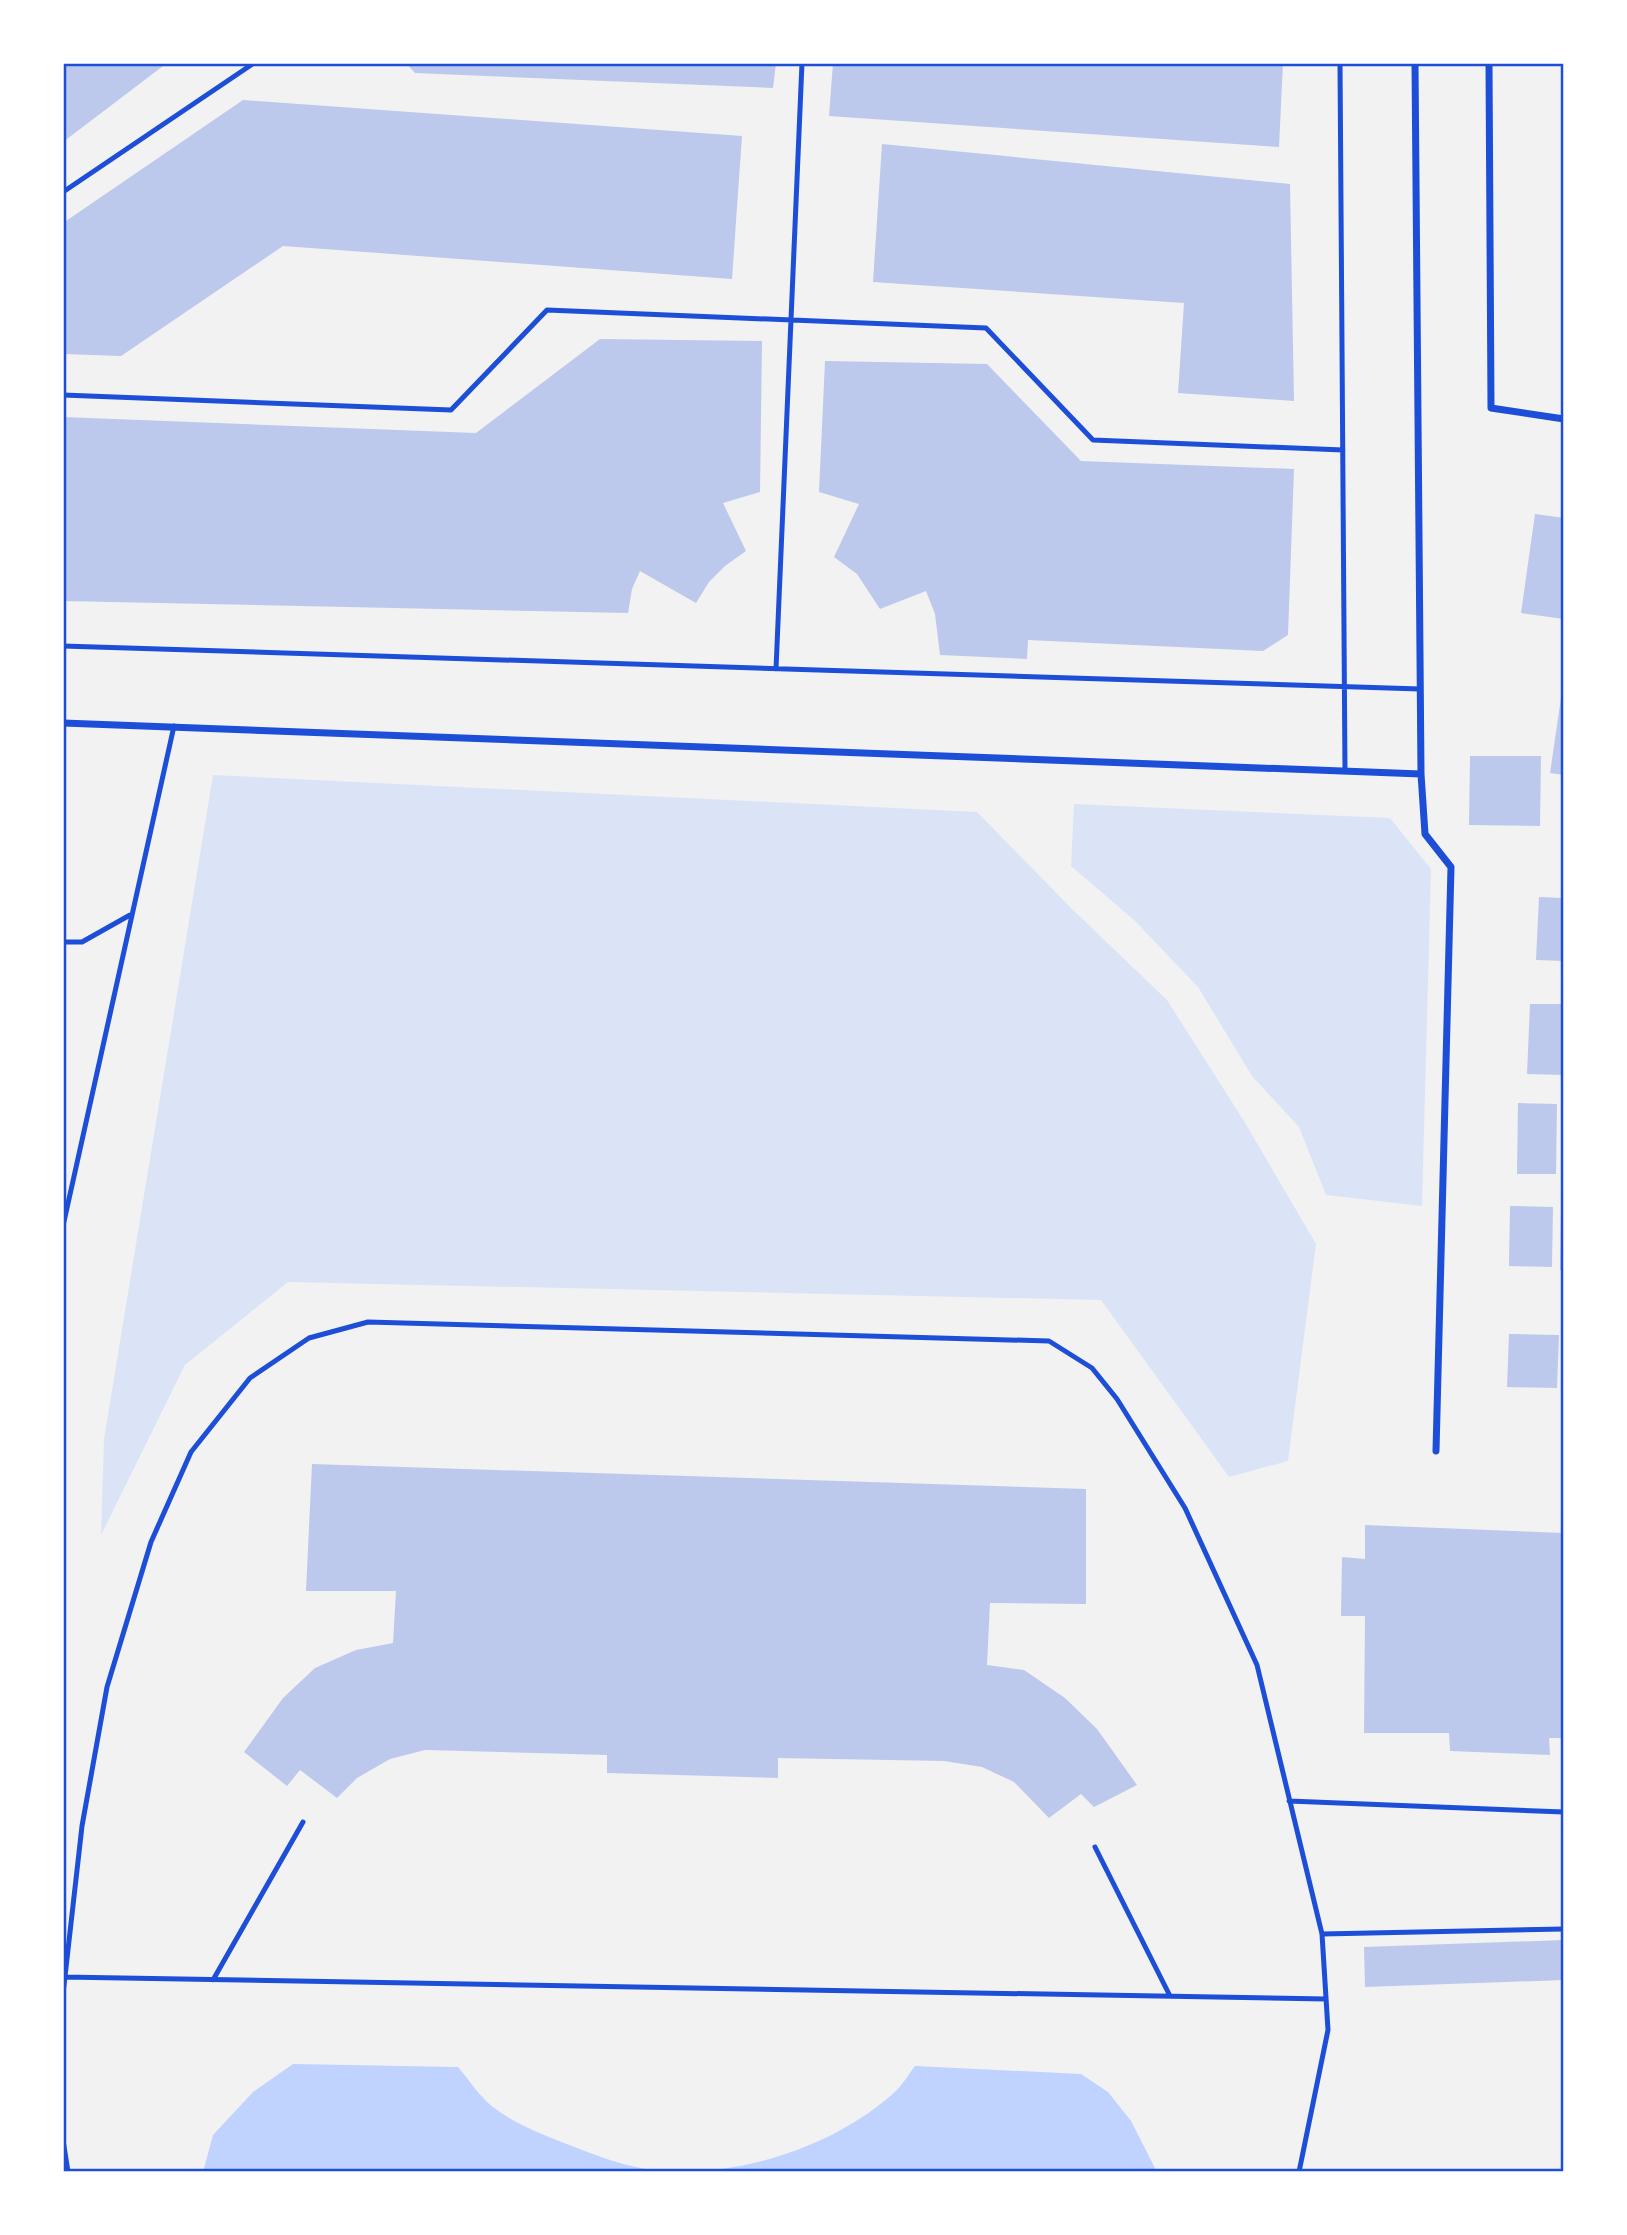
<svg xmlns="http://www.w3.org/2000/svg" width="1627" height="2235" font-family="Manrope,sans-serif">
  <rect width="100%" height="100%" fill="#f2f2f2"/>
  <!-- green -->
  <path fill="#dbe4f7" d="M213 775 977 812 1071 908 1167 1000 1244 1121 1316 1244 1288 1461 1229 1477 1101 1300 288 1282 185 1365 101 1535 104 1439Z
    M1074 804 1390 818 1431 869 1422 1206 1326 1195 1299 1127 1252 1076 1198 987 1134 920 1071 866Z"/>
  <!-- water -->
  <path fill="#bfd3fe" d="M293 2064 458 2067C469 2080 480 2097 493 2107 515 2124 539 2133 564 2143 595 2155 627 2168 660 2171 741 2177 836 2146 896 2091 903 2084 909 2074 915 2066L1081 2074 1108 2092 1131 2121 1157 2172H203L213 2135 253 2092Z"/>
  <!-- building -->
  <path fill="#bdc9ec" d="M63 63H167L63 142Z
    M406 63H776L773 88 415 73Z
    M833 63H1283L1279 147 829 116Z
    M243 100 742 136 732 279 283 246 121 356 63 354V223Z
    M882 144 1290 184 1294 401 1178 393 1184 303 873 282Z
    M600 339 762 341 760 492 723 503 746 551 725 566 709 582 696 603 640 571 632 589 628 613 63 601V417L476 433Z
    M825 361 987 364 1081 461 1294 469 1288 635 1263 651 1028 640 1027 659 940 655 935 614 926 591 880 609 857 574 834 557 859 504 819 492Z
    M1535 514 1564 518V619L1521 613Z
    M1562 691H1564V775L1550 773Z
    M1470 756H1541L1540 826 1469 825Z
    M1539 897 1564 898V961L1536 960Z
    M1530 1004H1564V1075L1527 1074Z
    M1518 1103 1557 1104 1556 1174H1517Z
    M1510 1206 1553 1207 1552 1267 1509 1266Z
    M1561 1212H1564V1270H1560Z
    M1509 1334 1559 1335 1557 1388 1507 1387Z
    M312 1464 1086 1489V1604L990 1603 987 1665 1024 1670 1065 1698 1097 1729 1137 1785 1094 1807 1081 1794 1049 1818 1014 1782 982 1767 944 1761 778 1758V1778L607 1773V1755L425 1750 390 1759 357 1778 337 1798 300 1770 287 1786 244 1752 283 1698 315 1668 356 1650 393 1643 396 1591H306Z
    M1365 1525 1564 1533V1738H1549L1550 1755 1450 1751 1449 1733H1364L1365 1616H1341L1342 1557 1365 1559Z
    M1564 1940V1980L1365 1987 1364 1947Z"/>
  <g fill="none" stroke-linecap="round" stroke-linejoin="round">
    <!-- service -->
    <path stroke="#1d4ed8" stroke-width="5" d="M1340 63 1345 771
      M63 192 254 63
      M63 395 451 410 547 310 986 328 1093 440 1343 450
      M63 646 1420 689
      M776 669 802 63
      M63 942H82L130 915
      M63 1226 174 726
      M1289 1801 1564 1812
      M1095 1847 1170 1996
      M1322 1934 1564 1929
      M63 1977 1326 1999
      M213 1980 303 1822
      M63 1994 82 1826 107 1687 151 1542 191 1452 250 1378 309 1338 368 1322 1049 1341 1092 1368 1117 1399 1185 1508 1257 1665 1322 1934 1328 2030 1299 2172
      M63 2140 68 2172"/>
    <!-- minor -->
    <path stroke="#1d4ed8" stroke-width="7" d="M1489 63 1491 408 1564 419
      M63 723 1421 774 1415 63
      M1421 774 1425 834 1451 867 1436 1451"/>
  </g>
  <!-- border -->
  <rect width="1627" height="2235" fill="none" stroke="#ffffff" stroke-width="130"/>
  <rect x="65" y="65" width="1497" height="2105" fill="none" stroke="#1d4ed8" stroke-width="2.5"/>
</svg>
